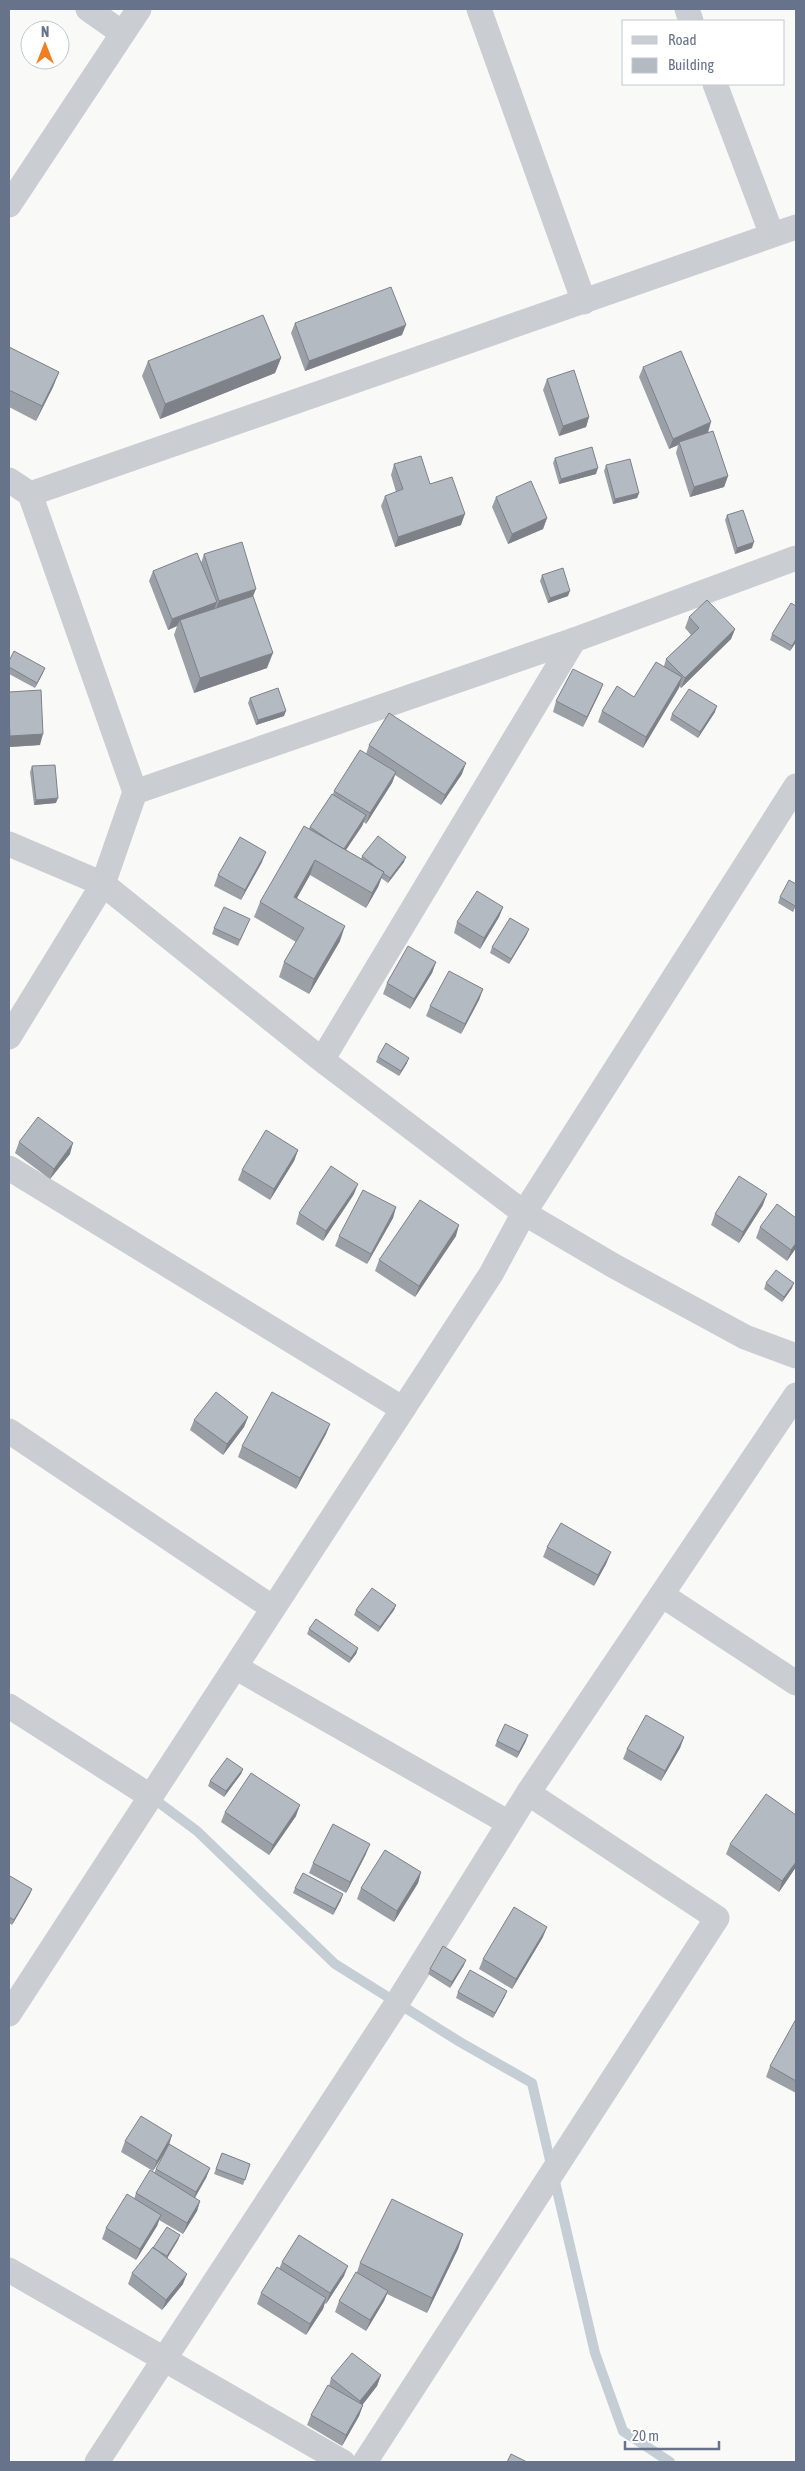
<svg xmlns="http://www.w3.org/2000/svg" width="805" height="2471" font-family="'Asap Condensed',sans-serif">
  <rect width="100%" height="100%" fill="#f9faf8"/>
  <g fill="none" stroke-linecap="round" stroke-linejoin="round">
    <!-- stream -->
    <path stroke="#c6ced5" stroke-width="10" d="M150 1796 197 1831 335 1964 460 2042 532 2083 595 2353 623 2431 670 2462"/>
    <!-- minor -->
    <path stroke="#cacdd1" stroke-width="25" d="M88 9 122 33
      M479 9 584 302
      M687 9 691 21
      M715 84 772 235
      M9 205 139 9
      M9 480 30 494 135 792 103 884 9 1037
      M30 494 796 227
      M135 792 574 640 796 558
      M9 844 103 884 322 1060 524 1213 614 1266 745 1337 796 1356
      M322 1060 574 640
      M9 1168 403 1409
      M9 1431 273 1608
      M662 1595 796 1683
      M235 1667 509 1823
      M9 1706 150 1796
      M9 2014 491 1274 524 1213 796 786
      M9 2270 343 2462
      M97 2462 397 2003 528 1793 796 1395
      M365 2462 717 1918 528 1793"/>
  </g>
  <!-- wall -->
  <path fill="#9ba0a7" d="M295 323 402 335 305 371 291 333Z
    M9 347 59 372 53 387 36 421 9 407Z
    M281 358 275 373 160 419 142 376 148 361Z
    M643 367 708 433 728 476 724 487 690 497 676 453 678 445 669 449 639 377Z
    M547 379 589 417 586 427 559 436 543 390Z
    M555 458 596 474 559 484 553 463Z
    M394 464 430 484 461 525 395 547 381 506 385 496 396 492 391 475Z
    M606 465 639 493 637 498 613 504 604 471Z
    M496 497 547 518 543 529 508 544 492 507Z
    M727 515 752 548 735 554 725 520Z
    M204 554 253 597 267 668 194 693 174 635 177 626 168 630 149 581 153 571 201 563Z
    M542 575 568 596 548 603 540 581Z
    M689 617 735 629 731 639 681 688 679 686 643 748 598 722 602 711 634 697 664 666 666 659 691 635 685 628Z
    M772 634 796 642 790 651 770 640Z
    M9 661 43 673 35 688 9 674Z
    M603 684 599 694 583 727 553 712 556 701Z
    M9 692 40 745 9 747Z
    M250 698 284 716 256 725 248 703Z
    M715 712 698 738 670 720 672 714Z
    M369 745 462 774 441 805 395 775 392 783 366 824 364 822 362 826 346 850 361 859 362 856 404 862 388 883 381 878 378 887 366 908 310 875 297 898 340 941 309 994 279 977 284 962 296 942 254 917 260 902 310 827 333 794 334 791 366 754Z
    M32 766 56 803 34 805 30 772Z
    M262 862 241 900 214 886 218 875Z
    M796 884V906L793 912 778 903 780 897Z
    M503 907 499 917 480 949 454 933 457 922Z
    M250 919 238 946 212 934 214 928Z
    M527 934 509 964 490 953 492 947Z
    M436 962 432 973 410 1009 383 994 387 983Z
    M483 989 479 1000 461 1034 426 1016 430 1006Z
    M378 1057 407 1063 399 1076 376 1062Z
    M19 1142 70 1154 50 1179 15 1153Z
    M298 1150 294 1161 270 1200 238 1180 242 1170Z
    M354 1194 323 1241 296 1224 299 1213Z
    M763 1205 739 1243 711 1225 715 1214Z
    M396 1207 393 1218 367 1264 335 1246 339 1236Z
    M760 1227 796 1248 787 1261 756 1238Z
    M456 1236 415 1297 375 1271 379 1260Z
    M766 1283 792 1288 782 1302 764 1289Z
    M248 1417 244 1427 223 1455 190 1430 194 1420Z
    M330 1424 326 1434 296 1489 238 1457 242 1446Z
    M547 1547 607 1562 594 1586 543 1557Z
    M396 1605 394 1610 378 1632 354 1615 356 1610Z
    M309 1629 358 1648 356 1654 349 1663 307 1634Z
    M684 1737 680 1748 661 1781 623 1759 627 1749Z
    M497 1741H526L517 1758 495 1746Z
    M243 1769 241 1774 224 1797 208 1786 210 1781Z
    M225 1812 296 1816 269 1855 221 1822Z
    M730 1844 796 1867 779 1892 726 1854Z
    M366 1854 346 1893 309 1873 313 1863Z
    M421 1872 418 1883 394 1922 357 1899 361 1888Z
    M9 1878 30 1894 12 1925 9 1923Z
    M295 1888 341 1900 333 1915 293 1893Z
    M543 1937 512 1989 479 1969 483 1959Z
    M464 1965 450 1988 428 1974 430 1969Z
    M458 1992 505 1996 493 2018 456 1998Z
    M796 2019V2093L766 2077 770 2066Z
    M125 2141 169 2145 153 2171 121 2152Z
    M222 2153 250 2164 243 2185 214 2174Z
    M210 2168 206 2178 195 2198 200 2201 197 2211 183 2234 159 2220 157 2226 136 2260 102 2239 106 2228 134 2199 136 2193 154 2173 156 2169Z
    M463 2234 458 2249 427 2313 387 2294 384 2301 366 2331 335 2312 339 2301 357 2272 360 2263Z
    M180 2235 178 2240 167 2258 183 2284 162 2310 128 2284 132 2273Z
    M282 2262 344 2276 326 2304 325 2303 323 2309 306 2335 257 2304 261 2293 279 2269Z
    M381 2375 377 2386 362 2405H363L359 2416 342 2446 307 2425 311 2415 329 2386 331 2378Z"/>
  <!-- shaded-wall -->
  <path fill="#7e8288" d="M406 325 402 335 305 371 309 361Z
    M281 358 275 373 160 419 165 404Z
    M59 372 53 387 36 421 42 406Z
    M589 417 586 427 559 436 563 426Z
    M711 422 708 433 679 442 678 445 669 449 673 439Z
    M598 468 596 474 559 484 561 479Z
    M728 476 724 487 690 497 694 487Z
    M639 493 637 498 613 504 615 499Z
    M465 514 461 525 395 547 398 537Z
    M547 518 543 529 508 544 512 534Z
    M754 542 752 548 735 554 737 548Z
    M256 589 252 599 215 611 219 601Z
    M570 591 568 596 548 603 550 598Z
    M217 602 213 613 180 620 177 626 168 630 172 619Z
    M735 629 731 639 681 688 685 678Z
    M796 639V642L790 651 792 646Z
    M273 653 267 668 194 693 200 678Z
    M45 668 43 673 35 688 37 683Z
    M682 677 679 688 643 748 646 737Z
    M603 684 599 694 583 727 587 717Z
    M717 706 715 712 698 738 700 732Z
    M286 711 284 716 256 725 258 720Z
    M43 734 40 745 9 747V740L10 736Z
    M466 763 462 774 441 805 445 795Z
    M396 772 392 783 366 824 370 813Z
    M58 798 56 803 34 805 36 800Z
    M366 815 362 826 339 860 343 850Z
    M266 852 262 862 241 900 245 890Z
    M406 857 404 862 388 883 390 878Z
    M315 860 310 875 289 912 294 897Z
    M384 872 378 887 366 908 372 893Z
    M503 907 499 917 480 949 484 938Z
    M345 926 340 941 309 994 314 979Z
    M529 929 527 934 509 964 511 959Z
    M436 962 432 973 410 1009 414 999Z
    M483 989 479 1000 461 1034 465 1024Z
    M409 1058 407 1063 399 1076 401 1071Z
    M73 1143 70 1154 50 1179 54 1169Z
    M298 1150 294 1161 270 1200 274 1189Z
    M358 1184 354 1194 323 1241 326 1231Z
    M767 1194 763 1205 739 1243 743 1232Z
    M396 1207 393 1218 367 1264 371 1254Z
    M459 1225 456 1236 415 1297 419 1286Z
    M796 1243V1248L787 1261 791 1250Z
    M794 1283 792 1288 782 1302 784 1297Z
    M248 1417 244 1427 223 1455 227 1444Z
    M330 1424 326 1434 296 1489 300 1478Z
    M611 1552 607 1562 594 1586 598 1575Z
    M396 1605 394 1610 378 1632 380 1627Z
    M358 1648 356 1654 349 1663 351 1658Z
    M528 1735 526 1741 517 1758 519 1752Z
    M684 1737 680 1748 661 1781 665 1771Z
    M243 1769 241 1774 224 1797 226 1791Z
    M300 1805 296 1816 269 1855 273 1845Z
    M370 1844 366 1854 346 1893 350 1882Z
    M796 1862V1867L779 1892 782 1881Z
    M421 1872 418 1883 394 1922 397 1911Z
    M32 1889 30 1894 12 1925 14 1920Z
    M343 1894 341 1900 333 1915 335 1909Z
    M547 1927 543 1937 512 1989 516 1979Z
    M466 1960 464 1965 450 1988 452 1982Z
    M507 1991 505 1996 493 2018 495 2013Z
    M172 2135 169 2145 153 2171 157 2161Z
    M210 2168 206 2178 192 2202 196 2192Z
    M200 2201 197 2211 183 2234 187 2223Z
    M161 2215 157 2226 136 2260 140 2249Z
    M463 2234 458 2249 427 2313 432 2298Z
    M180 2235 178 2240 165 2262 167 2256Z
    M348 2266 344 2276 326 2304 330 2293Z
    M187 2274 183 2284 162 2310 166 2300Z
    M388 2291 384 2301 366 2331 370 2320Z
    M326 2298 323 2309 306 2335 310 2324Z
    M381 2375 377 2386 357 2412 360 2401Z
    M363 2405 359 2416 342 2446 346 2435Z"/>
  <!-- building -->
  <path fill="#b4bac2" stroke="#7e8288" d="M391 287 406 325 309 361 295 323Z
    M263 315 281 358 165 404 148 361Z
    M9 347 59 372 42 406 9 390Z
    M681 351 711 422 673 439 643 367Z
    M574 370 589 417 563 426 547 379Z
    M713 431 728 476 694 487 679 442Z
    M592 447 598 468 561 479 555 458Z
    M421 456 430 484 452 477 465 514 398 537 385 496 403 489 394 464Z
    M630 459 639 493 615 499 606 465Z
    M531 481 547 518 512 534 496 497Z
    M743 510 754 542 737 548 727 515Z
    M242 542 256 589 219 601 204 554Z
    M197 553 217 602 172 619 153 571Z
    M563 568 570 591 550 598 542 575Z
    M253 596 273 653 200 678 180 620Z
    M707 600 735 629 685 678 666 659 699 628 689 617Z
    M791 603 796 606V639L792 646 772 634Z
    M14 651 45 668 37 683 9 667V661Z
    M656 662 682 677 646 737 602 711 617 686 634 697Z
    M573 669 603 684 587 717 556 701Z
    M278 688 286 711 258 720 250 698Z
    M689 689 717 706 700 732 672 714Z
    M41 690 43 734 10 736 9 715V692Z
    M389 713 466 763 445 795 369 745Z
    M360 750 396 772 370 813 334 791Z
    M55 765 58 798 36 800 32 766Z
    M332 794 366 815 344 849 332 842 310 827Z
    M304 826 384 872 372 893 315 860 294 897 345 926 314 979 284 962 304 928 260 902Z
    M378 836 406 857 390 878 383 873 384 872 377 868 362 856Z
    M240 837 266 852 245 890 218 875Z
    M789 880 796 884V904L795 906 780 897Z
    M477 891 503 907 484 938 457 922Z
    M224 907 250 919 240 940 214 928Z
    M510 918 529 929 511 959 492 947Z
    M408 946 436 962 414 999 387 983Z
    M449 971 483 989 465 1024 430 1006Z
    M386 1043 409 1058 401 1071 378 1057Z
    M38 1117 73 1143 54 1169 19 1142Z
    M266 1130 298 1150 274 1189 242 1170Z
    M331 1166 358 1184 326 1231 299 1213Z
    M739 1176 767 1194 743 1232 715 1214Z
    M363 1190 396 1207 371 1254 339 1236Z
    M420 1200 459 1225 419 1286 379 1260Z
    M777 1204 796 1218V1243L791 1250 760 1227Z
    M776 1270 794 1283 784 1297 766 1283Z
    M216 1392 248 1417 227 1444 194 1420Z
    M272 1392 330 1424 300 1478 242 1446Z
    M561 1523 611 1552 598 1575 547 1547Z
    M372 1588 396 1605 380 1627 356 1610Z
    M316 1619 358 1648 351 1658 309 1629Z
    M646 1715 684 1737 665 1771 627 1749Z
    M505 1724 528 1735 519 1752 497 1741Z
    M227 1758 243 1769 226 1791 210 1781Z
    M251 1773 300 1805 273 1845 225 1812Z
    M766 1794 796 1815V1862L782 1881 730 1844Z
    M333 1824 370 1844 350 1882 313 1863Z
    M385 1850 421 1872 397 1911 361 1888Z
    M303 1873 343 1894 335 1909 295 1888Z
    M10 1876 32 1889 14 1920 9 1917V1878Z
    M514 1907 547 1927 516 1979 483 1959Z
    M443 1946 466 1960 452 1982 430 1969Z
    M470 1970 507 1991 495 2013 458 1992Z
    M796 2019V2081L770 2066Z
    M141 2116 172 2135 157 2161 125 2141Z
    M169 2144 210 2168 196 2192 156 2169Z
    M222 2153 250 2164 245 2180 216 2169Z
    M150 2170 200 2201 187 2223 136 2193Z
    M127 2194 161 2215 140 2249 106 2228Z
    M392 2199 463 2234 432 2298 360 2263Z
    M167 2227 180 2235 167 2256 153 2248Z
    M299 2235 348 2266 330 2293 282 2262Z
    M153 2247 187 2274 166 2300 132 2273Z
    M277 2267 326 2298 310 2324 261 2293Z
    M356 2272 388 2291 370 2320 339 2301Z
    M352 2353 381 2375 360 2401 331 2378Z
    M328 2385 363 2405 346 2435 311 2415Z
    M511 2454 527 2462H507Z"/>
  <!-- border -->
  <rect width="805" height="2471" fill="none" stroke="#67738b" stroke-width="20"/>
  <!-- legend -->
  <rect x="622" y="20" width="162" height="65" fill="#ffffff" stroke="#c2c7d1"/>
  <rect x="632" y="36" width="25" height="8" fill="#cacdd1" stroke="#c2c7d1"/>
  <text x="668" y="45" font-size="15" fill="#67738b">Road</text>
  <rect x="632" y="58" width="25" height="15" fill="#b4bac2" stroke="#c2c7d1"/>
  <text x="668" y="70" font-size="15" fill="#67738b">Building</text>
  <!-- north arrow -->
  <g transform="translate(45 45)"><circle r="24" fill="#ffffff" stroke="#c2c7d1"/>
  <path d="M0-4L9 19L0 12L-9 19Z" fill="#f07e22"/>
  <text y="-8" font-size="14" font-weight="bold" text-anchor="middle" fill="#67738b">N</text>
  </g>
  <!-- scale -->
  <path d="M625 2441v8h94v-8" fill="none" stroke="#67738b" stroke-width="2.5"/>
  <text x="632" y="2441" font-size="15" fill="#67738b" stroke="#ffffff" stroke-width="4" paint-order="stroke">20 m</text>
</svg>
